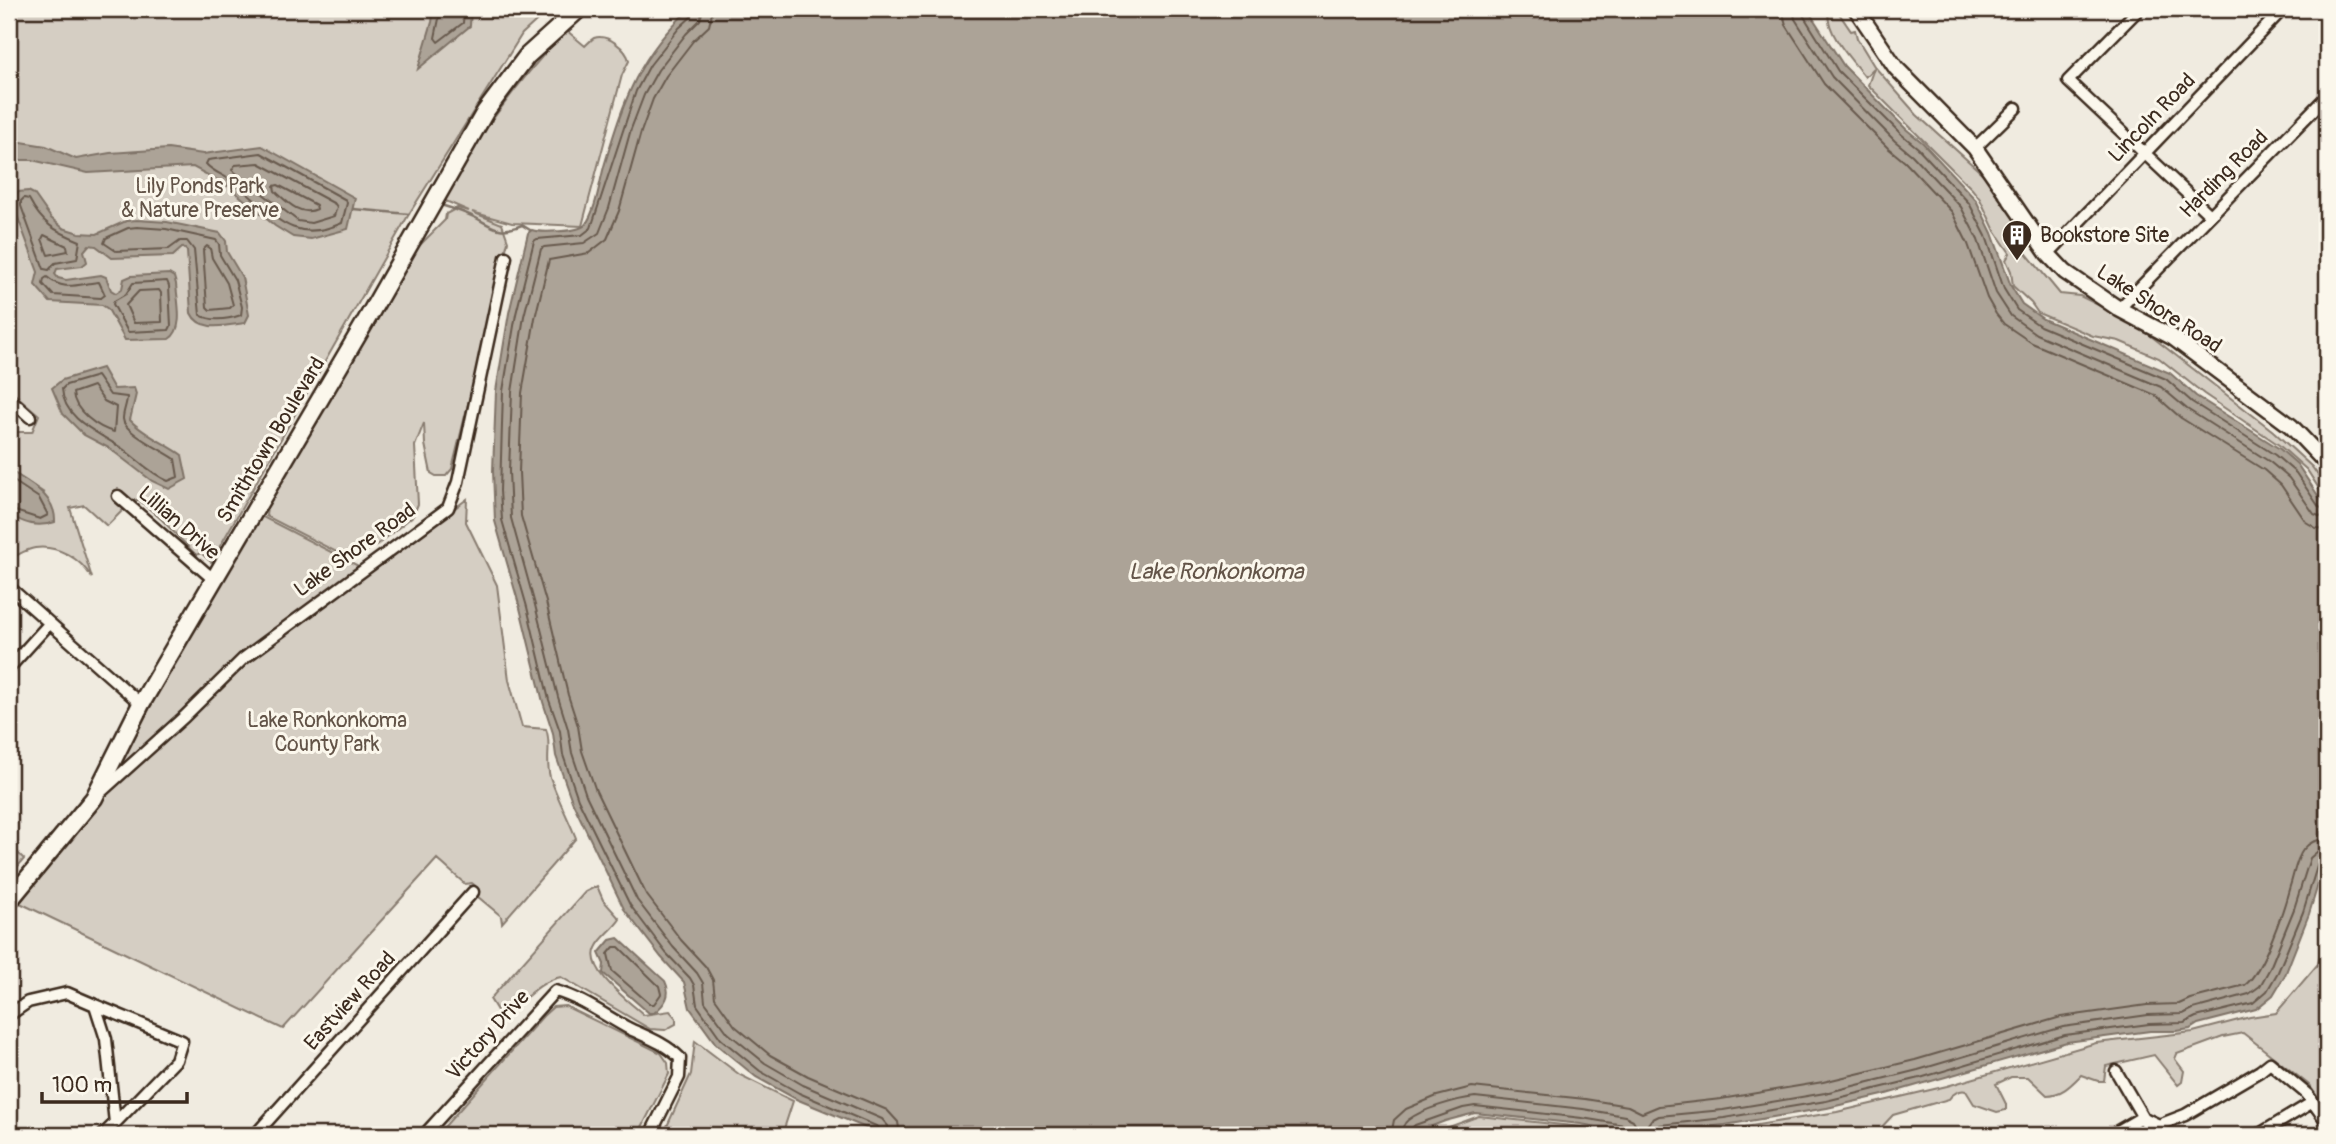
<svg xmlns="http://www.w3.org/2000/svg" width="2336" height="1144" font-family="Pangolin,sans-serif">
  <rect width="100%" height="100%" fill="#f0ebe0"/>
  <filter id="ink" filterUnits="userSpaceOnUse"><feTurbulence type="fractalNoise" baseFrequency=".0143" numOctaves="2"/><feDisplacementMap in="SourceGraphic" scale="14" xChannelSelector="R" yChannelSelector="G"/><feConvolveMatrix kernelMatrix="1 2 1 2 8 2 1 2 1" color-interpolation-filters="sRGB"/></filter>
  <g filter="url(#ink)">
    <!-- green -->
    <path fill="#d5cec3" stroke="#887c70" stroke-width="2" d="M9 9H547L546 12 522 34 409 214 211 562 201 553 196 555 162 520 139 500H133L107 526 84 505 70 508 92 578C80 558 58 545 35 548 26 549 17 556 9 559V514L16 519 44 493 9 470V432H32L39 415 9 389Z
      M1829 9H1836L1851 31 1855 30 1857 38 1874 66 1917 115 1995 185 2027 235 2022 248 2060 294 2080 296 2133 322 2273 431 2312 467 2327 488V501L2307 470 2279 445 2204 394 2159 358 2119 341 2093 336 2038 313 2031 303 2013 286 2011 271 2006 260 2010 253 1995 231 1980 199 1972 189 1868 85 1874 68 1865 77C1852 61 1823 30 1829 9Z
      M566 30 585 46C587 44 592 39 594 38 607 33 627 49 629 61L622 75 582 226 512 223 472 212 502 224 508 241 452 469 446 476H436L431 473 425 444 424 423 415 446 418 504 413 516 376 546 350 559 266 516 267 506 415 250 445 220 446 214 457 208 469 211 441 199C478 136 516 83 566 30Z
      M467 499 466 522 497 585 509 680 522 727 546 729C552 744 545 759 550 777 557 797 568 818 576 838L502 923 501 916 477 896C478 890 477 886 472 883L465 884 437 859 283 1029 20 903 113 773 259 515 370 572Z
      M9 844 24 859 9 877Z
      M597 886 603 900 620 919C614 929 600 938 596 948 585 970 630 1002 644 1015L670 1011 676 1018V1024L665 1030 650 1029 561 977C539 981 524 1001 507 1014L498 1012 490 999 585 892Z
      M2327 928V1110L2309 1085 2243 1033 2223 1037 2177 1054 2175 1059 2184 1071 2182 1082 2178 1085 2154 1055 2106 1066 2104 1081H2098L2081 1075C2071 1085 2062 1095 2047 1095L2028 1077H2011L1996 1084 2006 1104V1110L1997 1112 1974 1104 1966 1091C1960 1089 1952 1094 1949 1099L1893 1115 1878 1131 1879 1135H1667L1745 1127 1837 1112 1947 1086 2096 1043 2193 1032 2250 1017 2276 1013 2318 964Z
      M565 1006 661 1053 668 1063 669 1074 638 1135H437L543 1016 553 1007Z
      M695 1041 740 1075 793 1101 782 1135H663L691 1074Z
      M1479 1116 1581 1127 1628 1135H1427Z"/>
    <!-- water -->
    <path fill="#aca397" stroke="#7f7367" stroke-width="2" d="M434 9H471L470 26 418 69 432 22Z
      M690 9H1807L1844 66 1906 129 1923 143 1976 200 1992 233 2011 286 2022 304 2043 319 2170 373 2196 396 2280 449 2297 464 2327 509V855L2309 914 2285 975 2273 995 2256 1009 2198 1024 2190 1029 2177 1031H2150L2067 1042 1883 1095 1827 1108 1725 1125 1634 1134 1581 1124 1475 1113 1445 1121 1409 1135H883L796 1099 756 1077 716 1044 690 1008 684 982 661 957 624 909 572 801 556 756 553 733 543 702 520 608 495 521 493 471 496 391 509 313 528 233 532 230C540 233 579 232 585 225 596 212 600 179 605 163 624 100 639 54 690 9Z
      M9 140 46 146 76 159 110 153 168 149 203 154 262 146 355 198 348 229 311 239 293 237 275 226 228 186 193 167 88 173 32 160H9Z
      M28 191 34 194 51 218 63 228 79 233 97 234 126 221 137 220 167 222 220 233 226 241 227 252 242 277 249 315 245 323C227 325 200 333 191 313L187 251 183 247 173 256 112 258 96 246 89 245 84 251 87 262 82 266 57 269 55 274 58 278 66 280 101 275 106 277 111 290 116 293 122 289 124 279 131 276 169 274 174 277 176 284C177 300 185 330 169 339L125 340 108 309 102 305 50 302 35 285 38 272 14 207V199L18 192Z
      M102 368 114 389 134 388 136 394 130 420C144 435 165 443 182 455L187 479 169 489 152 481 109 448 84 435 63 414 52 388 62 380Z
      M9 470C29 483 56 495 55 522 38 528 24 524 9 514Z
      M618 938 665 981C672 995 665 1004 654 1013H649L603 973 604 964 599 953 610 940Z"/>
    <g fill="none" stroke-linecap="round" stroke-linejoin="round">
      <!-- shore -->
      <path stroke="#685a4e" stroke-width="2" d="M441 9 435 38 438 42 463 23 464 9
        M694 9 692 16 679 28 650 65 636 91 591 228 582 235 537 239 534 241 516 314 503 391 500 491 502 520 527 607 549 700 560 731 563 755 578 799 630 905 666 953 690 978 694 985 697 1005 721 1039 760 1071 799 1093 876 1126 880 1130 881 1135
        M703 9 700 20 686 34 658 70 644 95 631 129 609 208 599 233 584 243 544 247 541 249 524 316 512 392 509 471 511 518 535 605 558 697 568 729 572 753 586 795 637 900 673 947 697 973 703 983 705 1002 728 1033 765 1063 803 1085 882 1119 888 1126 890 1135
        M713 9 709 26 693 41 666 76 653 99 641 132 619 211 607 239 589 253 549 260 535 318 522 393 519 472 521 516 546 602 568 695 578 726 582 751 596 791 646 894 681 940 706 967 713 980 715 998 735 1026 770 1055 808 1076 887 1110 898 1122 900 1135
        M1782 9 1786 25 1824 84 1888 148 1905 162 1952 212 1968 244 1987 298 1996 314 2004 324 2032 343 2155 395 2181 418 2264 470 2281 485 2306 522 2316 528 2327 529
        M1793 9 1795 19 1832 77 1895 141 1912 155 1961 207 1978 240 1996 293 2011 316 2036 334 2161 387 2187 409 2270 462 2289 478 2314 514 2327 519
        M1802 9 1803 15 1838 71 1901 134 1918 148 1969 203 1986 236 2004 289 2017 310 2040 326 2166 379 2192 402 2275 455 2296 473 2319 507 2327 510
        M261 153 346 200 347 203 342 223C289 247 271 210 233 182 224 175 213 172 206 164L208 160Z
        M259 163 335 204 337 207 334 216 311 223 298 221 232 170 235 165Z
        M274 186 278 185 316 205 317 209C301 217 287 202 275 191Z
        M24 198 29 199C42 224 55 231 80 241L77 259 55 263 49 270 44 269 21 206V201Z
        M137 227 166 229 216 240 219 244 220 255 235 280 242 307 241 315C229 319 212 322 200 315L194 250 187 241H180L169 249 116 251 104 243 106 238 128 228Z
        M44 235 67 246 68 251 48 255 42 239Z
        M207 246 210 248 212 258 227 283 233 305 230 308 210 310 207 307 203 250Z
        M47 277C64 292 78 284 99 282L105 295 101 298 53 295 43 284 44 279Z
        M167 281 169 286 171 326 169 330 128 332 113 304 114 301 126 294 133 283Z
        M159 290 161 293 162 322 134 323 126 305 139 291Z
        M97 376 110 395 127 397C127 404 123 411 123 419 123 432 164 451 175 459L178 477 168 481C151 474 138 460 123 449 100 433 64 421 62 389L66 385Z
        M93 386 104 401 116 407 114 432C98 428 74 411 73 393Z
        M9 478 39 498 48 515 40 519 9 509
        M614 947H619L659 986 661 994 654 1004H650L612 971 608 954Z
        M1391 1135 1394 1120 1406 1109 1437 1096 1472 1087 1585 1099 1628 1106 1642 1113 1659 1106 1721 1099 1823 1082 1915 1060 2061 1017 2147 1005 2179 1004 2190 999 2245 985C2263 972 2284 909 2290 886 2294 874 2296 859 2303 850 2309 842 2318 839 2327 839
        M1401 1135C1402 1129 1403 1124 1408 1120 1422 1109 1457 1099 1475 1097L1583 1109 1625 1116 1633 1120 1639 1130 1643 1131 1651 1120 1659 1116 1723 1110 1825 1093 1918 1070 2063 1027 2148 1015 2183 1014 2193 1009 2249 994 2260 986 2270 968 2294 909 2310 858 2318 851 2327 849
        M1410 1135 1411 1129 1415 1125 1463 1108 1475 1106 1582 1118 1624 1125 1629 1129 1631 1135
        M1654 1135 1655 1129 1660 1125 1724 1118 1826 1101 1920 1078 2065 1035 2149 1024 2184 1023 2196 1017 2253 1003 2267 991 2278 972 2303 912 2318 863 2322 859 2327 858"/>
      <!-- stream -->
      <path stroke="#7f7367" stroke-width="2.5" d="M444 206C454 209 466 213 476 218 495 228 499 234 522 225L530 230
        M353 209 409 214"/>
      <!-- street casing -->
      <g stroke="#3b2a1e" stroke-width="15">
        <path id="street" d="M2139 9 2068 81 2210 215
          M1975 148 2016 108
          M2048 254 2283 9
          M2119 309 2327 96
          M9 398 30 417
          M118 496 213 579
          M9 587 141 704
          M9 668 49 624
          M102 791 184 717 243 659 448 508 458 482 506 257
          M95 1005 182 1041 176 1060 115 1123
          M9 1015 28 1002 67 993 95 1005 106 1039 115 1123 103 1135
          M2116 1071 2153 1135
          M255 1135 473 892
          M424 1135 555 991C581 998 604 1015 628 1028 647 1037 665 1043 680 1058L679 1077 650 1135
          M2111 1135 2142 1117 2159 1125 2185 1115 2260 1071 2270 1063 2307 1094 2327 1122
          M2258 1135 2313 1102"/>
      </g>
      <!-- secondary casing -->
      <g stroke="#3b2a1e" stroke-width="19">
        <path id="secondary" d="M1856 9 1896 68 1975 148 2048 254 2065 272 2119 309 2172 337 2291 426 2327 464"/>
      </g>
      <!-- primary casing -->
      <g stroke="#3b2a1e" stroke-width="21">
        <path id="primary" d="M9 901 94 798 141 704 363 326 485 112 527 56 579 9"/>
      </g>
      <!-- street -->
      <use href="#street" stroke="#fbf7ec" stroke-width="10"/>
      <!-- secondary -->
      <use href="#secondary" stroke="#fbf7ec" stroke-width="14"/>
      <!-- primary -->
      <use href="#primary" stroke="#fbf7ec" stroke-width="16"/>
    </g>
  </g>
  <!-- icons -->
  <defs>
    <g id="building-pin" transform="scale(1.575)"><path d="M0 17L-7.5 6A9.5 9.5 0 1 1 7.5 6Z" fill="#3b2a1e" stroke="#fbf7ec"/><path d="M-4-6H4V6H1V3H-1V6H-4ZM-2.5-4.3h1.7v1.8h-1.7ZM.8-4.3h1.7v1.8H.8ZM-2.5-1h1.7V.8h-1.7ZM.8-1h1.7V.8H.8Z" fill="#fff"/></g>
  </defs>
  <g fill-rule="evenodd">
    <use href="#building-pin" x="2017" y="235"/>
  </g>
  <g text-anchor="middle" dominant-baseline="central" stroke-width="6" stroke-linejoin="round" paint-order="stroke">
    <!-- street labels -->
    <g font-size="21" fill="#3b2a1e" stroke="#fbf7ec">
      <text transform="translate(2152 118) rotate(-46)">Lincoln Road</text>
      <text transform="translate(2224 174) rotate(-45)">Harding Road</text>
      <text transform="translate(2159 309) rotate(33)">Lake Shore Road</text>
      <text transform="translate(271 440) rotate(-59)">Smithtown Boulevard</text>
      <text transform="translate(179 523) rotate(41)">Lillian Drive</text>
      <text transform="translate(355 550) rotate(-36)">Lake Shore Road</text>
      <text transform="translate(350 1001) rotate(-48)">Eastview Road</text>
      <text transform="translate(488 1035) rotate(-48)">Victory Drive</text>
    </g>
    <!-- park labels -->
    <g font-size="21" fill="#625347" stroke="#fbf7ec">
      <text x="200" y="186">Lily Ponds Park<tspan x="200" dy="24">&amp; Nature Preserve</tspan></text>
      <text x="327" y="720">Lake Ronkonkoma<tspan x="327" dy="24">County Park</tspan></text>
    </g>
    <!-- poi labels -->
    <g font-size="21" fill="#3b2a1e" stroke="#fbf7ec" text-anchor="start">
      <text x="2040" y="235">Bookstore Site</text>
    </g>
    <!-- water labels -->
    <g font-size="23" font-style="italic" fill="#635448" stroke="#fbf7ec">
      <text x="1216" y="571">Lake Ronkonkoma</text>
    </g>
  </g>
  <!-- margin -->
  <rect width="2336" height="1144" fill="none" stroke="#fbf7ec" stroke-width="35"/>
  <rect x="18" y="18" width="2301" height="1109" fill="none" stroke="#3b2a1e" stroke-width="2.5" filter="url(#ink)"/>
  <!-- scale -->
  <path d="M42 1092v10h145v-10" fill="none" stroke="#3b2a1e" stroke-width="3.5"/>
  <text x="52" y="1092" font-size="21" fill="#3b2a1e" stroke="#fbf7ec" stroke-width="5" paint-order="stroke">100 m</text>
</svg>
